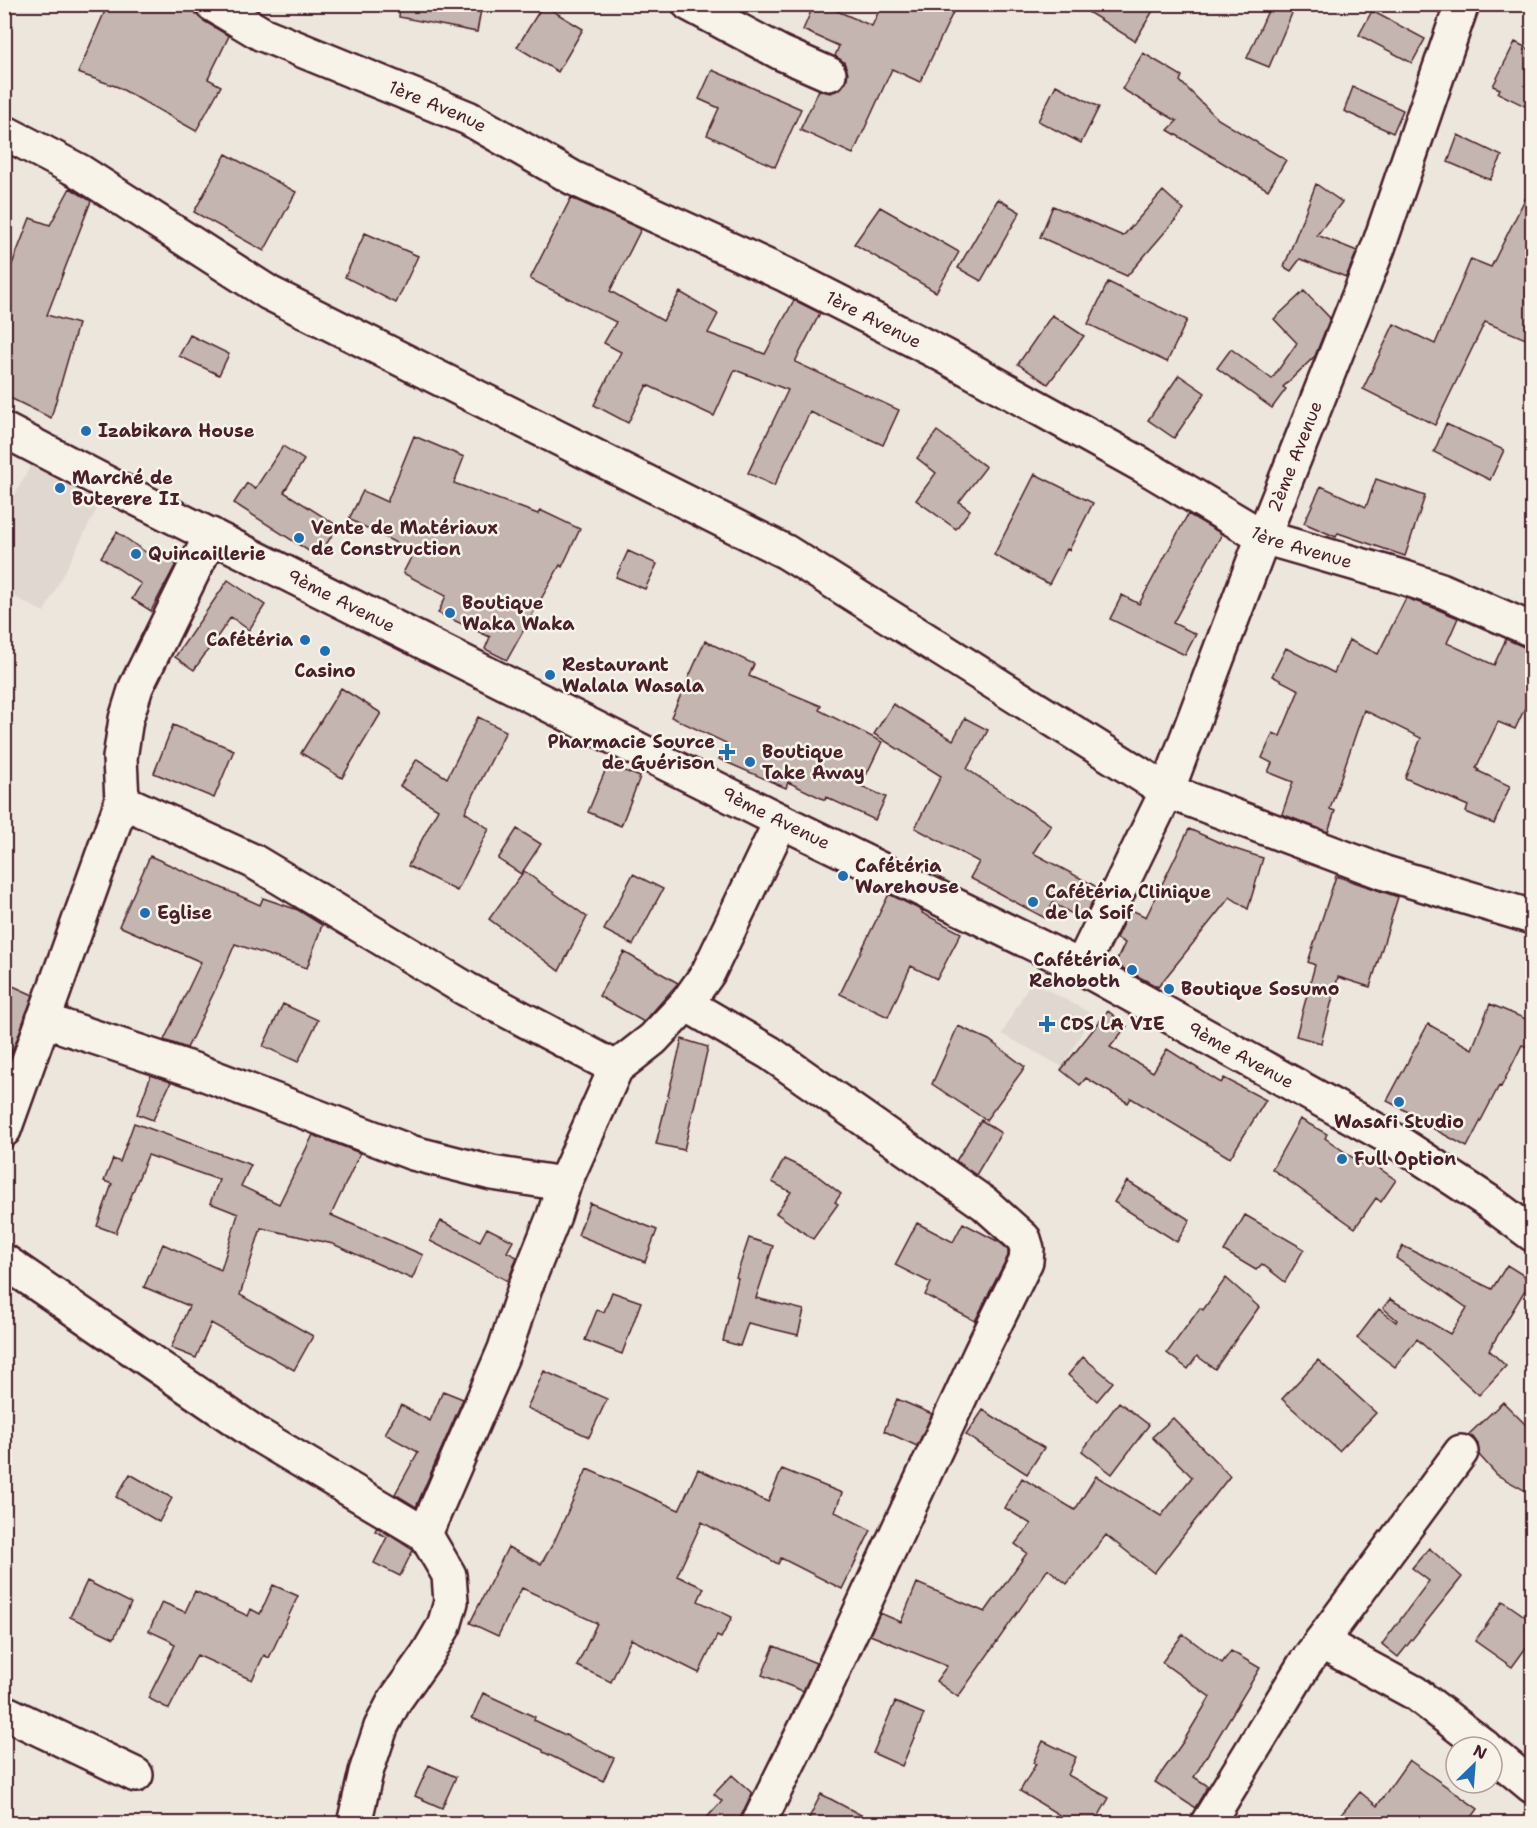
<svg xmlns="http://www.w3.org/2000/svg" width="1537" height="1828" font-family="'Shantell Sans',sans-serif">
  <rect width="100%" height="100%" fill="#ece6dd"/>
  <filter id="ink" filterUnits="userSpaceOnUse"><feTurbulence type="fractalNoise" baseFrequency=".0167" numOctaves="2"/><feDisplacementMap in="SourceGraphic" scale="12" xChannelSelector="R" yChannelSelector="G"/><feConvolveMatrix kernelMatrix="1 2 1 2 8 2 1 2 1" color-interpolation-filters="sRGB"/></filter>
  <g filter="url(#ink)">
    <!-- built -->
    <path fill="#e0d7d0" d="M33 461 103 497 44 612 5 592 4 515Z
      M1031 981 1092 1014 1063 1067 1002 1034Z"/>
    <!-- building -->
    <path fill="#c4b5b0" stroke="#4a1f2b" stroke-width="1.5" d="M108 4H193L196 14 202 20 229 36 208 79 221 86 196 131 118 87 78 73Z
      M400 4H482L477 32 399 17Z
      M814 4H821L872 26 882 4H957L920 82 892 69 853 154 800 130 819 90 830 93 840 89 846 82 848 73 844 62 835 56 839 46 803 30Z
      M1075 4H1157L1135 41Z
      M1271 4H1296L1269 67 1247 58Z
      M543 5 583 29 558 72 517 47Z
      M1372 11 1425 39 1412 63 1359 35Z
      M1515 42 1533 51V110L1498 93 1500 89 1493 86Z
      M1143 53 1182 76 1180 81 1218 119 1286 160 1268 190 1168 130 1177 121 1122 89Z
      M712 70 801 109 775 167 707 135 719 108 699 99Z
      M1056 85 1099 107 1081 143 1038 121Z
      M1353 87 1403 110 1393 133 1344 111Z
      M1458 135 1502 156 1490 180 1448 162Z
      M226 154 296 192 264 251 194 212Z
      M1533 183V342L1485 322 1435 425 1363 389 1394 324 1435 344 1471 259 1491 267Z
      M1316 184 1342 202 1317 235 1357 251 1346 277 1300 259 1291 271 1284 267Z
      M70 188 91 201 47 315 78 324 51 418 4 395V285L30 218 50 225Z
      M1163 191 1184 210 1127 276 1040 237 1053 206 1123 236Z
      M571 198 641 229 610 291 663 321 680 292 718 314 708 333 765 354 794 300 820 313 795 362 899 410 883 445 810 412 774 486 748 473 788 390 735 370 714 416 647 385 628 423 594 405 621 352 604 343 616 322 530 279Z
      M998 199 1020 212 981 281 958 268Z
      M880 207 959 252 936 292 854 244Z
      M365 233 418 256 396 303 345 277Z
      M1108 282 1187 320 1167 362 1088 324Z
      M1304 291 1330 318 1315 356 1283 387 1286 389 1272 408 1217 368 1231 349 1272 379 1297 343 1274 319Z
      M1052 315 1084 336 1048 384 1018 364Z
      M190 335 229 354 219 375 179 356Z
      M1179 375 1205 393 1174 438 1148 420Z
      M1446 424 1504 450 1490 480 1434 452Z
      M937 431 986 467 959 502 970 510 956 529 916 500 936 473 917 458Z
      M414 436 464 457 454 483 538 514 540 510 580 529 562 567 560 565 507 660 485 649 490 637 438 613 446 596 403 573 414 552 349 519 363 491 387 502Z
      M283 446 304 460 284 492 338 526 318 557 234 503 247 483 255 489Z
      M1035 474 1093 503 1069 550 1067 549 1049 584 994 555Z
      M1376 479 1425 496 1405 556 1338 533 1336 537 1304 523 1321 486 1366 507Z
      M1188 514 1222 534 1173 623 1196 634 1185 655 1110 619 1122 595 1139 604Z
      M117 532 157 560 162 553 177 562 151 611 132 599 141 584 101 557Z
      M628 551 657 564 645 589 616 577Z
      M228 580 265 605 249 630 231 617 194 670 175 657Z
      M1406 598 1434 608 1458 618 1447 643 1494 665 1506 639 1524 647 1533 648V691L1515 729 1498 722 1476 768 1479 770 1478 771 1510 786 1494 824 1466 812 1468 806 1405 778 1421 738 1364 710 1330 809 1335 811 1328 832 1282 814 1293 782 1268 772 1272 763 1262 758 1273 733 1280 736 1299 690 1272 676 1286 648 1334 673 1349 640 1378 654Z
      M705 641 754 664 749 676 821 706 819 710 882 742 861 786 886 797 875 820 826 797 825 800 788 782 786 788 719 759 726 743 671 717Z
      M341 688 381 713 342 778 301 753Z
      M893 704 953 740 965 718 988 730 967 769 1051 825 1033 853 1099 888 1083 920 1053 903 1045 918 970 878 979 862 915 828 941 776 874 734Z
      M478 717 506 731 465 812 489 829 457 891 408 866 438 809 400 786 417 759 447 778Z
      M173 725 234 750 214 798 154 773Z
      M608 764 640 777 621 826 588 812Z
      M517 829 541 844 521 874 498 859Z
      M1189 829 1232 848 1263 858 1248 909 1230 897 1158 987 1115 964 1125 943 1116 938 1130 909 1146 917Z
      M150 856 260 905 263 898 298 910 322 925 307 968 235 944 217 986 187 1048 164 1040 201 962 119 926Z
      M524 871 587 917 559 971 489 919Z
      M633 874 663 889 633 945 604 930Z
      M1336 876 1398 897 1370 987 1338 977 1321 1043 1296 1036 1315 965 1308 962Z
      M889 894 923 911 922 913 961 933 937 979 911 966 888 1017 840 994Z
      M624 952 678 983 644 1022 599 996Z
      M4 982 33 995 16 1042 4 1067Z
      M283 1004 318 1020 298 1062 263 1046Z
      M1490 1004 1533 1022V1049L1522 1045 1501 1087 1499 1086 1467 1147 1412 1117 1414 1115 1387 1101 1428 1024 1472 1049Z
      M1108 1011 1127 1026 1110 1047 1153 1072 1167 1049 1221 1083 1224 1078 1266 1100 1230 1158 1131 1098 1128 1103 1086 1078 1080 1085 1061 1070Z
      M958 1026 989 1040 1025 1067 986 1120 932 1084Z
      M682 1039 708 1047 684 1150 656 1144Z
      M151 1075 171 1082 153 1120 137 1114Z
      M1300 1119 1327 1134 1325 1138 1366 1167 1370 1162 1396 1180 1381 1202 1376 1198 1355 1228 1272 1169Z
      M981 1120 1001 1133 976 1175 956 1161Z
      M134 1123 251 1165 241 1186 279 1204 313 1135 360 1153 331 1215 423 1255 412 1279 333 1244 261 1228 240 1295 313 1336 294 1370 211 1323 196 1358 171 1348 189 1306 144 1287 163 1244 221 1270 238 1214 210 1203 219 1180 148 1155 116 1233 97 1226 112 1184 104 1181 113 1159 120 1162Z
      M784 1159 815 1174 841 1194 835 1202 838 1204 813 1239 776 1213 791 1192 772 1182Z
      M1127 1181 1190 1220 1177 1242 1114 1202Z
      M590 1203 657 1230 645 1262 578 1235Z
      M1245 1215 1304 1249 1285 1282 1262 1264 1256 1270 1224 1251Z
      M441 1221 480 1241 487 1228 513 1241 507 1252 517 1257 508 1281 430 1241Z
      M917 1223 953 1242 963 1223 999 1242 1008 1249V1256L975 1321 925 1295 931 1283 895 1265Z
      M749 1238 773 1246 756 1298 804 1310 798 1335 748 1323 740 1346 723 1341 738 1278 736 1277Z
      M1403 1246 1492 1289 1507 1265 1531 1280 1489 1350 1506 1366 1479 1395 1417 1339 1395 1367 1357 1338 1379 1309 1396 1322 1397 1320 1383 1308 1390 1299 1450 1334 1467 1308 1396 1258Z
      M1226 1278 1259 1307 1215 1369 1197 1356 1188 1369 1167 1353 1200 1308 1203 1310Z
      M612 1292 641 1302 622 1354 585 1340 597 1310 604 1312Z
      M1083 1357 1113 1382 1097 1401 1068 1375Z
      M1318 1360 1376 1413 1339 1451 1282 1399Z
      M544 1371 607 1399 589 1437 527 1408Z
      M443 1391 463 1399 416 1507 395 1494 418 1452 385 1434 401 1405 430 1421Z
      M897 1399 932 1414 917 1446 884 1431Z
      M1119 1402 1149 1425 1112 1474 1082 1451Z
      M1503 1402 1533 1432V1495L1497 1475 1479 1455 1478 1444 1473 1437 1468 1435Z
      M983 1410 1044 1448 1027 1474 966 1435Z
      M1173 1418 1230 1476 1154 1573 1106 1535 1067 1584 1048 1569 958 1697 936 1681 947 1666 870 1635 880 1613 901 1622 917 1583 985 1612 1027 1553 1015 1544 1031 1524 1005 1508 1022 1478 1075 1510 1096 1476 1161 1516 1192 1477 1152 1437Z
      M587 1469 679 1510 698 1469 768 1502 782 1469 842 1493 835 1512 871 1530 842 1589 781 1558 778 1564 702 1522 677 1576 704 1588 698 1601 732 1617 721 1638 717 1636 699 1673 631 1639 611 1682 577 1666 597 1623 522 1588 498 1636 470 1623 508 1547 541 1564 554 1542Z
      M130 1474 172 1498 159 1522 116 1497Z
      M377 1527 413 1550 400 1576 374 1563 387 1537 375 1531Z
      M1429 1548 1462 1577 1398 1657 1382 1644 1429 1581 1412 1568Z
      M87 1581 131 1603 114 1638 70 1617Z
      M273 1585 298 1596 269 1658 264 1655 252 1680 197 1655 169 1709 148 1698 175 1645 171 1643V1641L149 1631 162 1602 185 1612 195 1591 248 1616 251 1609 260 1614Z
      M1503 1601 1533 1622V1638L1512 1667 1475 1641Z
      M1183 1634 1222 1663 1231 1651 1260 1668 1194 1777 1208 1786 1195 1808 1155 1782 1183 1742 1210 1697 1162 1662Z
      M774 1646 816 1663 803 1691 762 1675Z
      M483 1693 535 1717 534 1720 614 1758 603 1781 543 1752V1750L472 1718Z
      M895 1702 924 1714 902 1766 873 1753Z
      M1043 1741 1076 1757 1068 1775 1109 1798 1094 1824H1074L1020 1791 1036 1764 1033 1763Z
      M1409 1760 1478 1809 1467 1824H1333L1360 1792 1377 1806Z
      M429 1765 456 1777 442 1808 415 1796Z
      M732 1775 752 1793 741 1816 740 1824H701L722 1801 714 1794Z
      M821 1794 878 1824H806Z"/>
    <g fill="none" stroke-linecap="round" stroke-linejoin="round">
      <!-- street casing -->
      <g stroke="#4a1f2b" stroke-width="38">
        <g id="street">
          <path id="s1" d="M212 4 262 34 468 118 573 178 786 275 943 355 1142 465 1263 537 1402 577 1441 590 1532 630"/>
          <path d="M689 4 781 53 829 74"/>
          <path d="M4 132 79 171 269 293 786 552 1167 791 1385 873 1532 917"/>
          <path id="s2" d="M4 430 120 490 781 821 1081 967 1396 1141 1489 1202 1532 1234"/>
          <path d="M122 801 253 861 466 989 616 1068"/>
          <path id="s3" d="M1081 967 1167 791 1263 537 1378 248 1462 4"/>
          <path d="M686 1004 770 1053 985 1204 1024 1239 1027 1249 1026 1261 981 1352 817 1705 758 1824"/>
          <path d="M43 1020 197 1071 413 1153 492 1173 564 1184"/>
          <path d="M4 1130 122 801 120 758 126 719 136 687 211 535"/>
          <path d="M4 1261 258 1435 425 1534 449 1575 451 1602 444 1626 427 1655 395 1700 381 1727 366 1772 354 1824"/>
          <path d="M425 1534 505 1349 525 1288 554 1216 564 1184 616 1068 653 1039 686 1004 708 973 781 821"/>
          <path d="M1321 1642 1415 1693 1485 1747"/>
          <path d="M4 1712 136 1775"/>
          <path d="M1492 1753 1532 1786"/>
          <path d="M1207 1824 1304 1665 1461 1452"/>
        </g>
      </g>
      <!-- street -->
      <use href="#street" stroke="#f7f3e8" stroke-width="33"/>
    </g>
  </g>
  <!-- markers -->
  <g fill="#1f6fb2" stroke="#f7f3e8" stroke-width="2">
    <circle cx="86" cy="431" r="6"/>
    <circle cx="60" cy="488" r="6"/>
    <circle cx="299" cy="538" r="6"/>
    <circle cx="136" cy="554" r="6"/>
    <circle cx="450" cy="613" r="6"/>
    <circle cx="305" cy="640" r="6"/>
    <circle cx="325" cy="651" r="6"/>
    <circle cx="550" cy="675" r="6"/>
    <path d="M724 743h6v6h6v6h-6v6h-6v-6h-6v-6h6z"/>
    <circle cx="750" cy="762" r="6"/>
    <circle cx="843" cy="876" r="6"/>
    <circle cx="1033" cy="902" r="6"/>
    <circle cx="145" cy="913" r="6"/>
    <circle cx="1132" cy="970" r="6"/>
    <circle cx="1169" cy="989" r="6"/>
    <path d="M1044 1015h6v6h6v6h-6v6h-6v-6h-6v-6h6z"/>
    <circle cx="1399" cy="1102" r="6"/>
    <circle cx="1342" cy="1159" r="6"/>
  </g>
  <g text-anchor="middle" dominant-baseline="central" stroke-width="5" stroke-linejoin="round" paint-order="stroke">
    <!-- street labels -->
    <g font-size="18" fill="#4a1f2b" stroke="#f7f3e8">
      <text stroke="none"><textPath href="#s1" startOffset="248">1ère Avenue</textPath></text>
      <text stroke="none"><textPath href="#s1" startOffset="734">1ère Avenue</textPath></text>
      <text stroke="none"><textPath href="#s3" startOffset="554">2ème Avenue</textPath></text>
      <text stroke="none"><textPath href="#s1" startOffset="1220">1ère Avenue</textPath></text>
      <text stroke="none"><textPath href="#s2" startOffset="378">9ème Avenue</textPath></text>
      <text stroke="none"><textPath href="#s2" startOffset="864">9ème Avenue</textPath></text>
      <text stroke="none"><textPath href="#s2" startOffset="1386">9ème Avenue</textPath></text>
    </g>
    <!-- poi labels -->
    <g font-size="18" font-weight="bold" fill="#4a1f2b" stroke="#f7f3e8" text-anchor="start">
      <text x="98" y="431">Izabikara House</text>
      <text x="72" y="478">Marché de<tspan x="72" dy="21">Buterere II</tspan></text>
      <text x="311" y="528">Vente de Matériaux<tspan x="311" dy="21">de Construction</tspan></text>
      <text x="148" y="554">Quincaillerie</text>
      <text x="462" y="603">Boutique<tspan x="462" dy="21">Waka Waka</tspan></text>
      <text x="293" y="640" text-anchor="end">Cafétéria</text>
      <text x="562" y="665">Restaurant<tspan x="562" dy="21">Walala Wasala</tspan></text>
      <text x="325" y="671" text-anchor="middle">Casino</text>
      <text x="715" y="742" text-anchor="end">Pharmacie Source<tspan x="715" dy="21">de Guérison</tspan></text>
      <text x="762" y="752">Boutique<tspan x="762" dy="21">Take Away</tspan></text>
      <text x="855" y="866">Cafétéria<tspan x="855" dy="21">Warehouse</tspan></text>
      <text x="1045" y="892">Cafétéria Clinique<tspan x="1045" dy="21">de la Soif</tspan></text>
      <text x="157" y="913">Eglise</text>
      <text x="1120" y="960" text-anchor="end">Cafétéria<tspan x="1120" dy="21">Rehoboth</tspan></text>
      <text x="1181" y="989">Boutique Sosumo</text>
      <text x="1060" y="1024">CDS LA VIE</text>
      <text x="1399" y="1122" text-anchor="middle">Wasafi Studio</text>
      <text x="1354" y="1159">Full Option</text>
    </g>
  </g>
  <!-- margin -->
  <rect width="1537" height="1828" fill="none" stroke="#f7f3e8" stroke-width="24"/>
  <rect x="12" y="12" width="1513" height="1804" fill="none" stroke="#4a1f2b" stroke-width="2" filter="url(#ink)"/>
  <!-- north arrow -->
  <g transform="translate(1474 1765) rotate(25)"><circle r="28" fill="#f7f3e8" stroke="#b29e9c" stroke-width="1.5"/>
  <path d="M0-4.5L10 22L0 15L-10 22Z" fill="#1f6fb2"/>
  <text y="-9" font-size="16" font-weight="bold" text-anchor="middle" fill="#4a1f2b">N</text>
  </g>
</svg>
